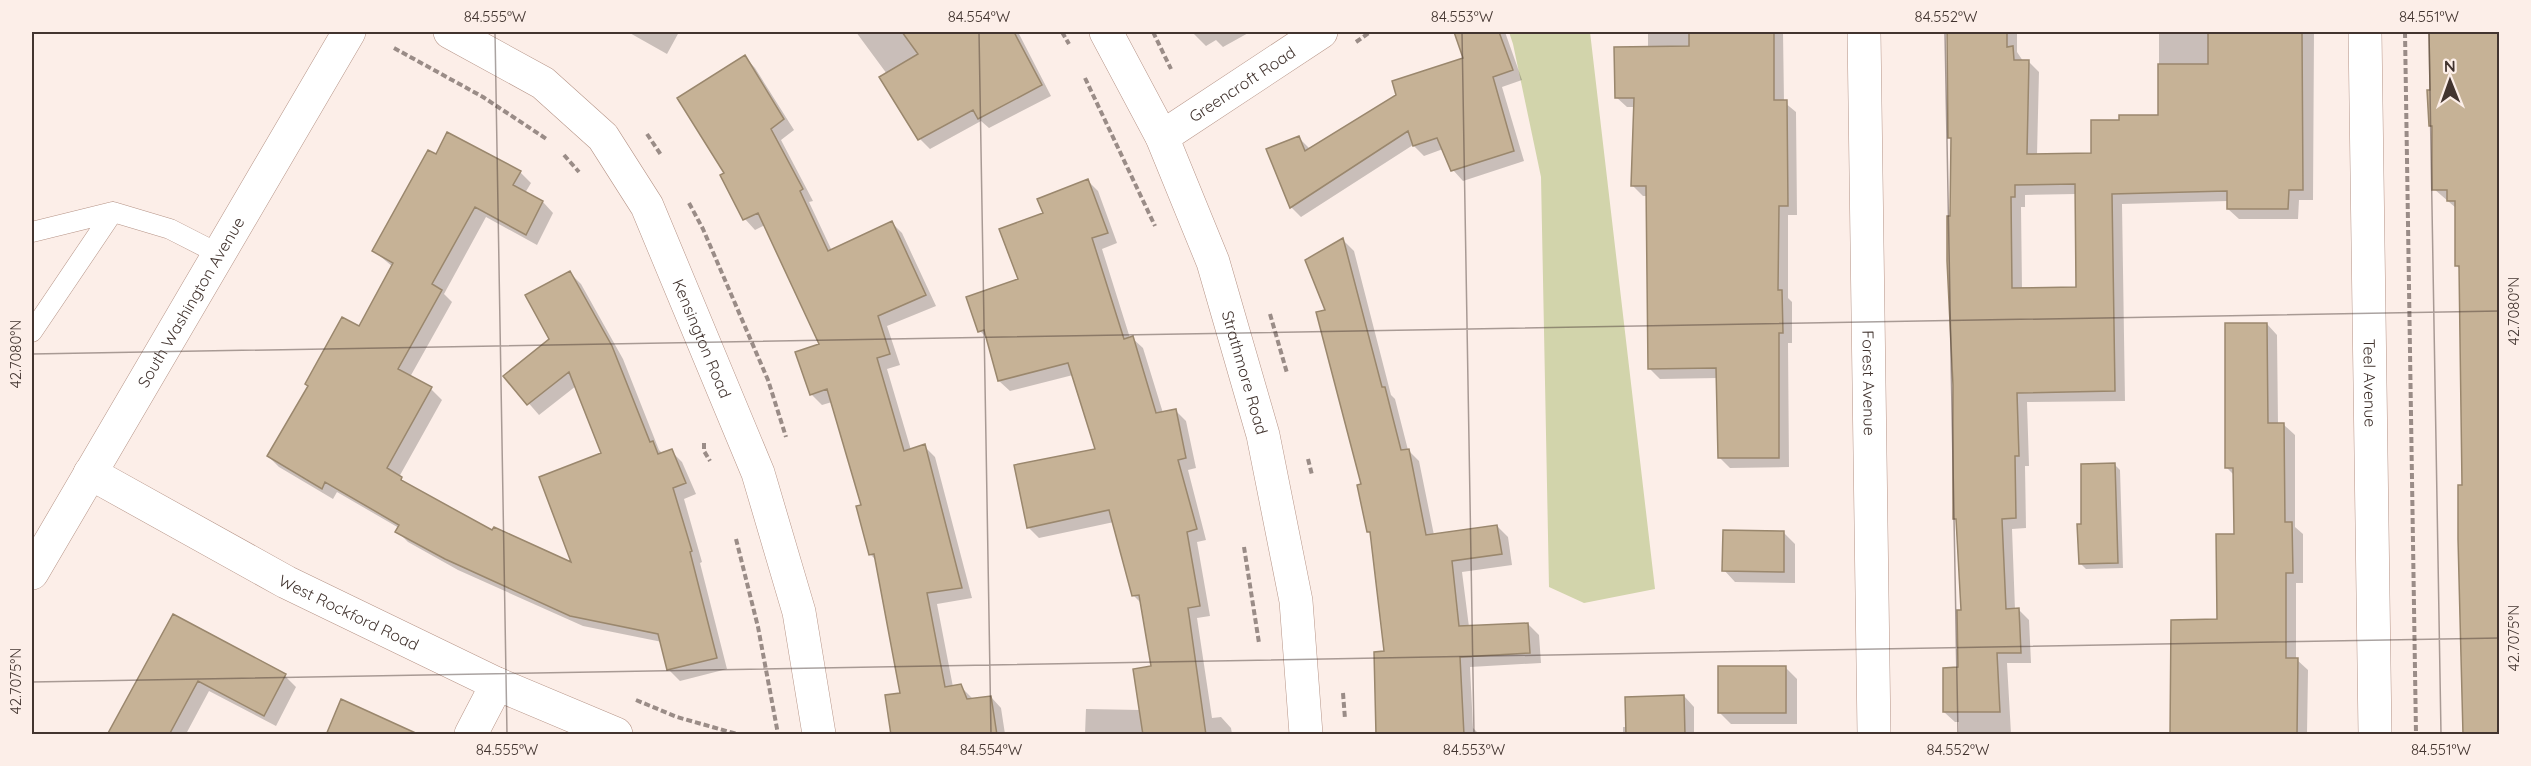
<svg xmlns="http://www.w3.org/2000/svg" width="2531" height="766" font-family="Quicksand,sans-serif">
  <rect width="100%" height="100%" fill="#fceee8"/>
  <!-- green -->
  <path fill="#d2d4ab" d="M1509 32H1590L1655 589 1584 603 1549 587 1541 177 1513 44Z"/>
  <!-- shadow -->
  <path fill="#0003" fill-rule="evenodd" d="M628 32H679L667 54Z
    M856 32H1018L1051 96 989 128 981 121 930 149 920 139 887 74Z
    M1192 32H1250L1223 47 1216 40 1206 46Z
    M1455 32H1505L1522 80 1502 87 1524 161 1463 181 1453 170 1443 149 1424 156 1413 145 1301 217 1291 207 1299 138 1309 148 1465 59Z
    M1648 32H1783L1784 102 1796 112 1797 215H1788V298L1792 302V343H1788L1789 467 1730 468 1719 457 1718 378 1660 379 1650 369 1647 196H1643L1633 186 1635 107H1627L1616 97 1648 48Z
    M1950 32H2017V52L2023 61H2028L2039 72 2037 155 2093 154 2121 121 2159 116V32H2314L2313 200H2299L2298 219H2239L2228 209V201L2122 204 2125 401 2027 402 2029 466H2025L2026 528 2012 529 2015 610H2019L2029 620 2031 663H2007L2011 734H1959V722H1955L1944 712 1960 669 1962 611 1958 522 1955 519ZM2076 194 2077 288 2022 289 2021 207H2025V195Z
    M2430 32H2500V393L2472 394 2460 269 2457 266 2456 208 2434 189V129L2430 126Z
    M745 57 755 68 794 130 781 140 813 201 809 202 832 251 892 223 902 233 936 306 887 326 900 365 887 369 911 450 924 446 935 457 972 598 937 604 953 687 960 686 973 699 991 697 1001 708 1005 734H893L902 694 877 561 871 555 863 506 832 402 822 405 811 394 821 344 765 225 755 230 745 219 726 173Z
    M436 156 520 172 531 183 525 193 543 202 553 213 537 245 486 217 444 294 452 302 410 377 431 389 442 400 399 477 409 486 493 532 574 565 603 454 576 386 539 415 505 376 551 339 570 273 581 284 623 359 659 450 663 454 671 451 682 462 696 494 684 499 702 562 700 563 727 669 680 681 669 670 662 642 583 626 458 570 408 542 397 531 399 528 337 492 333 499 279 467 268 456 360 328 393 267 374 251Z
    M1088 181 1098 191 1117 243 1102 249 1130 338H1132L1143 348 1163 413 1175 410 1186 421 1196 468 1188 470 1206 540 1197 542 1210 616 1197 618 1212 718 1221 717 1231 728 1232 734H1085L1086 709 1141 710 1152 667 1142 604 1134 596 1114 522 1039 538 1028 527 1097 450 1073 375 1010 391 999 381 988 339 980 331 1020 280 1045 214Z
    M1343 240 1354 251 1391 395 1395 399 1408 450 1419 461 1434 535 1497 526 1508 537 1512 565 1462 572 1469 627 1528 624 1539 635 1541 663 1470 667 1473 728 1479 734H1377L1386 652 1372 535 1369 532 1363 486 1327 311Z
    M2267 324 2277 335 2278 425H2284L2295 435V527L2303 534V583H2296V659L2308 670 2307 734H2172L2219 621 2235 535 2234 475 2226 467Z
    M2462 439H2500V734H2465Z
    M2114 464 2120 470 2123 568 2086 569 2080 563 2082 525Z
    M1783 532 1795 544V583L1735 582 1724 570Z
    M174 616 285 676 296 687 276 726 209 691 186 734H109Z
    M1785 667 1797 679V724H1731L1719 712Z
    M1684 696 1694 707V734H1623V727H1628Z"/>
  <!-- building -->
  <path fill="#c6b296" stroke="#9a876d" stroke-width="1.5" fill-rule="evenodd" d="M902 32H1014L1042 85 978 119 973 110 918 140 879 77 918 54Z
    M1454 32H1499L1513 70 1493 77 1514 151 1451 171 1437 138 1413 146 1408 131 1290 208 1266 149 1299 136 1305 151 1396 95 1392 81 1463 58Z
    M1689 32H1774V100H1787L1788 206H1779L1778 290H1782L1783 333H1779V458H1718L1716 368 1648 369 1646 186H1631L1634 98H1615L1614 47 1689 46Z
    M1947 32H2007V47L2013 46 2014 60H2029L2027 154 2091 153V120H2119V115H2158V64H2208V32H2302L2303 190H2289L2288 209H2227V191L2112 194 2115 391 2017 393 2019 456H2015L2016 518 2002 519 2006 609 2019 608 2021 653H1997L2000 712H1943V668L1958 667 1957 610H1961L1956 519H1953V385L1947 261V216H1950L1951 138H1948ZM2075 184 2076 287 2012 288 2011 197H2015V185Z
    M2429 32H2499V735H2463L2458 539V485H2462L2459 266H2455V201H2447V190H2432V126H2429L2427 90H2430Z
    M745 55 784 119 771 129 803 189 800 191 828 251 892 221 926 295 878 316 890 354 877 358 904 451 925 444 962 588 927 593 945 687 961 684 967 699 991 696 997 735H891L885 695 900 693 874 554 869 555 856 506 861 505 827 389 810 395 795 352 819 344 758 213 743 220 720 175 724 173 677 98Z
    M447 132 521 171 513 185 543 201 526 235 475 207 432 284 442 290 398 369 432 387 387 468 402 477 401 480 492 530 494 527 571 562 539 477 601 453 569 372 527 405 503 376 549 339 525 295 570 271 612 346 650 442 653 441 658 454 672 449 686 483 673 488 692 551 690 552 717 658 667 670 658 634 570 616 445 559 395 532 399 525 325 482 322 489 267 456 308 386 305 384 342 317 359 326 393 263 372 251 428 150 436 154Z
    M1088 179 1108 233 1092 238 1124 339 1133 336 1156 413 1176 409 1186 458 1178 460 1197 529 1187 532 1200 606 1188 608 1206 735H1143L1133 669 1151 666 1139 595 1132 596 1109 510 1027 528 1014 465 1095 449 1068 363 998 381 984 330 978 332 966 297 1018 279 999 229 1043 213 1037 199Z
    M1343 238 1382 387H1385L1401 450 1409 449 1426 535 1497 525 1502 554 1452 561 1459 626 1528 623 1530 653 1460 657 1464 735H1376L1374 652 1384 651 1370 532H1367L1357 485 1361 484 1316 312 1325 310 1305 260Z
    M2225 323H2267L2268 423H2284L2285 522H2292L2293 573H2286V658H2298L2297 735H2170L2171 620 2217 619 2216 534H2234L2233 468H2225Z
    M2115 463 2118 563 2079 564 2077 524H2081V464Z
    M1723 530 1784 531V572L1722 571Z
    M173 614 286 674 264 716 198 681 169 735H107Z
    M1718 666H1786V713H1718Z
    M1684 695 1685 735H1626L1625 697Z
    M341 699 420 735H326Z"/>
  <g fill="none" stroke-linecap="round" stroke-linejoin="round">
    <!-- service casing -->
    <g stroke="#b69487" stroke-width="21">
      <path id="service" d="M32 232 113 212 170 229 219 254
        M32 332 113 212"/>
    </g>
    <!-- minor casing -->
    <g stroke="#b69487" stroke-width="34">
      <g id="minor">
        <path id="s1" d="M450 32 543 83 603 137 647 206 758 473 799 612 819 734"/>
        <path id="s2" d="M1106 32 1162 137 1213 262 1263 435 1296 601 1306 734"/>
        <path id="s3" d="M1864 32 1874 734"/>
        <path id="s4" d="M2365 32 2375 734"/>
        <path id="s5" d="M1162 137 1321 32"/>
        <path id="s6" d="M90 473 286 582 497 684 616 734"/>
        <path d="M471 734 497 684"/>
      </g>
    </g>
    <!-- tertiary casing -->
    <g stroke="#b69487" stroke-width="34">
      <g id="tertiary">
        <path id="s7" d="M32 573 349 32"/>
      </g>
    </g>
    <!-- path -->
    <path stroke="#9a8c87" stroke-width="4" stroke-dasharray="6 3" stroke-linecap="butt" d="M1062 32 1069 44
      M1153 32 1171 69
      M2405 32 2416 734
      M1356 42 1370 32
      M394 48 483 97 548 140
      M1085 78 1155 226
      M647 134 661 155
      M564 155 579 172
      M689 203 703 229 768 380 786 437
      M1270 314 1287 373
      M704 443V451L710 461
      M1308 459 1312 475
      M736 539 758 627 778 734
      M1244 547 1259 643
      M1343 693 1345 719
      M636 700 677 717 737 734"/>
    <!-- service -->
    <use href="#service" stroke="#fff" stroke-width="20"/>
    <!-- minor -->
    <use href="#minor" stroke="#fff" stroke-width="33"/>
    <!-- tertiary -->
    <use href="#tertiary" stroke="#fff" stroke-width="33"/>
  </g>
  <!-- ticks -->
  <path fill="none" stroke="#42342f" stroke-width="1.5" stroke-opacity="0.45" d="M495 32 507 734M979 32 991 734M1462 32 1474 734M1945 32 1958 734M2429 32 2441 734M32 354 2500 311M32 682 2500 638"/>
  <g text-anchor="middle" dominant-baseline="central" stroke-width="4.5" stroke-linejoin="round" paint-order="stroke">
    <!-- street labels -->
    <g font-size="16" fill="#42342f" stroke="#fceee8">
      <text stroke="none"><textPath href="#s5" startOffset="96">Greencroft Road</textPath></text>
      <text stroke="none"><textPath href="#s7" startOffset="314">South Washington Avenue</textPath></text>
      <text stroke="none"><textPath href="#s1" startOffset="412">Kensington Road</textPath></text>
      <text stroke="none"><textPath href="#s2" startOffset="369">Strathmore Road</textPath></text>
      <text stroke="none"><textPath href="#s3" startOffset="351">Forest Avenue</textPath></text>
      <text stroke="none"><textPath href="#s4" startOffset="351">Teel Avenue</textPath></text>
      <text stroke="none"><textPath href="#s6" startOffset="294">West Rockford Road</textPath></text>
    </g>
  </g>
  <!-- border -->
  <rect width="2531" height="766" fill="none" stroke="#fceee8" stroke-width="66"/>
  <!-- north arrow -->
  <g transform="translate(2450 81) rotate(359)" stroke="#fceee8" stroke-width="4.5" paint-order="stroke">
  <path d="M0-4.5L10 22L0 15L-10 22Z" fill="#42342f"/>
  <text y="-9" font-size="16" font-weight="bold" text-anchor="middle" fill="#42342f">N</text>
  </g>
  <rect x="33" y="33" width="2465" height="700" fill="none" stroke="#42342f" stroke-width="2"/>
  <g font-size="15" text-anchor="middle" fill="#42342f">
    <text x="495" y="22">84.555°W</text>
    <text x="979" y="22">84.554°W</text>
    <text x="1462" y="22">84.553°W</text>
    <text x="1946" y="22">84.552°W</text>
    <text x="2429" y="22">84.551°W</text>
    <text transform="translate(2514 311) rotate(-90)" y="5">42.7080°N</text>
    <text transform="translate(16 354) rotate(-90)" y="5">42.7080°N</text>
    <text transform="translate(2514 638) rotate(-90)" y="5">42.7075°N</text>
    <text transform="translate(16 681) rotate(-90)" y="5">42.7075°N</text>
    <text x="507" y="755">84.555°W</text>
    <text x="991" y="755">84.554°W</text>
    <text x="1474" y="755">84.553°W</text>
    <text x="1958" y="755">84.552°W</text>
    <text x="2441" y="755">84.551°W</text>
  </g>
</svg>
